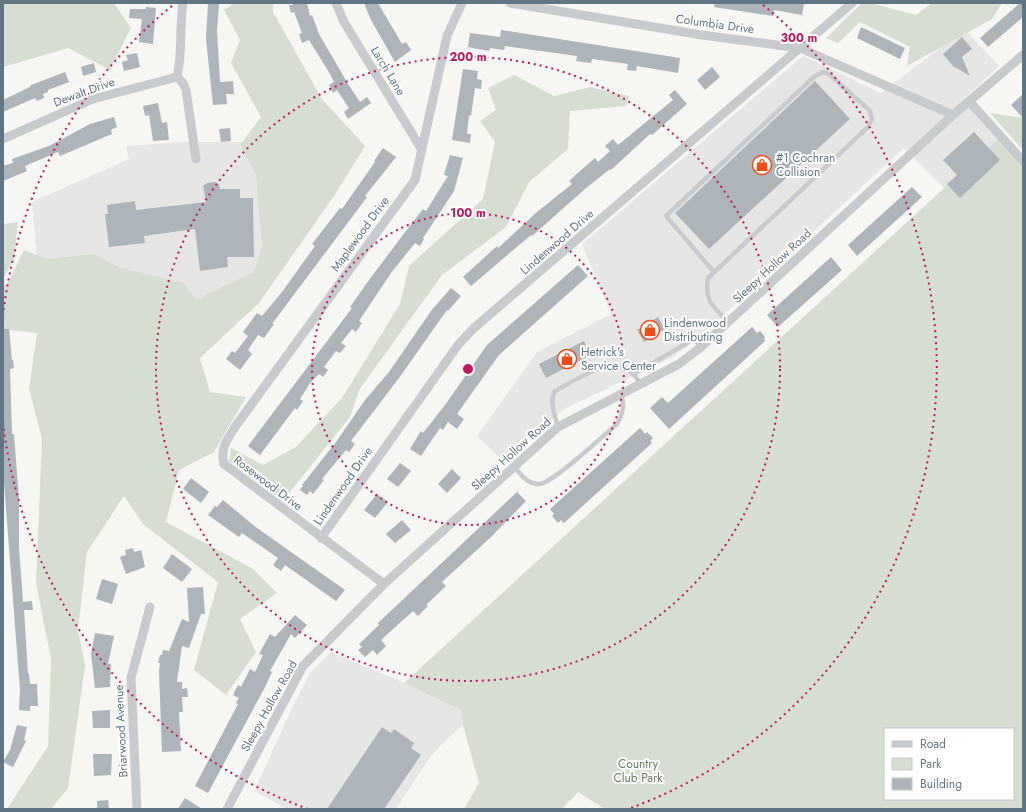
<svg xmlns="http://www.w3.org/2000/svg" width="1026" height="812" font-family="Jost,sans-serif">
  <rect width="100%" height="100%" fill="#f6f6f2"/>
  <!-- built -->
  <path fill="#e6e7e5" d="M965 29 999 66 964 99 1012 157 960 204 904 148 708 329 675 356 566 408 502 460 477 436 537 352 611 314 582 244 803 56 881 93Z
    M182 142H262L269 241 241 315 43 327 32 202 129 159 126 146Z
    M331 652 431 694 461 709 463 725 442 744 431 756 396 809H287L254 791 293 706 310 673Z"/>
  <!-- green -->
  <path fill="#d6ded2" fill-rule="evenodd" d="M3 3H114L131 28 110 70 68 48 3 67Z
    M234 3H273V12L322 99 365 146 334 196 259 303 200 358 210 392 246 397 214 452 179 470 166 522 253 569 277 593 240 619 256 652 226 695 194 670 218 582 143 524 124 496 87 552 78 630 85 666 68 788 51 809H7L48 746 51 659 36 583 42 439 29 389 37 333 3 329V286L7 284 24 250 47 259 94 254 121 268 183 283 196 300 254 272 262 247 256 175 240 145 261 117 231 63 240 40 224 10Z
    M862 3H870L916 15 932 3H1002L992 19 907 66 910 47 860 22 838 43 826 38Z
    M514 75 554 96 590 87 629 96 626 106 570 111 568 149 529 182 506 227 442 275 359 390 350 417 286 497 276 496 229 462 231 448 263 465 296 447 342 398 400 304 409 266 483 199 495 142 480 121 496 110 488 88Z
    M990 113 1023 118V150Z
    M1001 136 1023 160V809H605L578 792 562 809H464L479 783 463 725 461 710 404 683ZM885 729H1013V799H885Z
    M18 222 14 260 3 278V224Z"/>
  <!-- building -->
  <path fill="#adb5ba" d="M208 3H219L217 31 220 82 233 81 234 94H226L227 104 213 105 206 39Z
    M293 3H307L310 16 312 15 319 34 348 84 360 102 367 97 371 103 348 119 344 112 349 108 337 90 333 93 329 85 334 82 330 74 309 40 302 43 299 34 302 33 294 12 291 13 289 5H293Z
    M364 3H378L402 44 406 42 411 50 395 62 371 20Z
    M715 3H804L802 15 774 10 773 16 714 7Z
    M1020 3H1023V17L988 47 980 38Z
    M146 7 156 8 153 44 139 42 142 19 129 18 130 9H146Z
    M861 27 905 48 900 59 857 38Z
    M501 30 680 58 678 73 637 66 636 71 627 70 628 64 592 59 591 63 576 61 577 56 505 46 504 50 490 48 489 51 468 47 470 33 500 37Z
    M962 37 972 49 962 57 970 76 953 66 943 54Z
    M137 53 140 67 124 71 122 62 128 60 126 55Z
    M94 63 96 72 83 76 81 67Z
    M712 67 720 77 705 90 697 80Z
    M463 69 478 71 477 79 482 80 481 89 475 88 471 116 469 115 467 134H471L470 143 452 140Z
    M65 72 69 82 48 90V92L43 94 44 98 37 101 35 98 3 112V100L30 87 31 85Z
    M815 81 850 119 709 249 675 213Z
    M675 90 687 104 652 135 650 134 611 170 610 169 585 189 532 236 531 235 471 286 463 277 497 246 498 248 537 212 572 184 569 181 580 171 595 158 598 162 610 151 605 146 613 139 618 145 673 100 669 95Z
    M1023 94V118L1011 105Z
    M158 103 162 123 167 122 169 140 153 141 149 115 145 116 143 106Z
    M114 117 117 127 111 130 112 134 60 156 58 152 25 166 27 171 3 181V166L13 163 12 159 49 146 90 124Z
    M230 128 231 141 221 142 219 129Z
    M974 132 1000 160 960 198 947 184 957 175 943 160Z
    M383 148 396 157 365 196 367 197 272 324H274L264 338 258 335 248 350 252 354 240 370 226 359 232 351 235 353 248 336 243 332 257 313 262 316 282 292 315 246 312 244 340 208 342 209 375 162 374 161Z
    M450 155 463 158 454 191 423 238 424 239 420 246 415 243 391 273 359 321 362 323 356 332 352 329 341 343 346 346 340 353 336 351 324 367 328 370 323 377 319 374 310 383 300 399 303 401 297 410 295 408 260 455 248 446 352 308 350 307 369 280 409 227 423 209 426 211 448 176 444 175Z
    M215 182 219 184 220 189H240V198H253L254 257H227L228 267 200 271 195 229 144 236 145 243 109 247 105 214H108L107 205 135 201 136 210 206 202 203 186 207 183Z
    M912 187 922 197 857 256 848 245Z
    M831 257 842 270 778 327 767 315Z
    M578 265 588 276 499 355 457 414 464 419 457 429 448 422 443 430 440 428 421 456 410 449 421 431 423 433 445 405 487 345Z
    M451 288 461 296 448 311 447 310 399 378 351 441 355 444 349 452 346 450 322 479 324 480 313 494 310 491 307 495 300 490 303 486 302 485 336 442 365 400 389 372 431 311Z
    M658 317 665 329 644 342 637 330Z
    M752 327 757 333 760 331 765 337 764 339 765 341 669 429 650 408 662 397 668 403Z
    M3 329H9L12 360H13L14 368 10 369 12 434H14L19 500V547L23 602 32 601 33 610H24L28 674H29L30 684H37L38 706H30V711L19 710 20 690 3 470Z
    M584 341 591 355 546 378 539 364Z
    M640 428 645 434 647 432 653 438 650 441 652 443 564 523 561 520 558 523 552 516 554 514 550 509Z
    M400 463 411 471 398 487 387 479Z
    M452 469 461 478 447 493 438 484Z
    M191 478 209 492 201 503 183 489Z
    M517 492 526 501 491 537 442 582 446 586 426 605 428 606 418 616 413 611 381 640 386 646 377 655 373 650 365 657 358 650 362 647 359 644 379 625 378 623Z
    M377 494 388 502 375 518 364 510Z
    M223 500 257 528 345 590 336 601 285 565 281 571 273 565 278 558 242 533 239 537 208 515 215 506 217 507Z
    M402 520 411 530 395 543 386 534Z
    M133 548 134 552 141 550 145 567 126 574 120 557 126 555 125 550Z
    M172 554 192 569 182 582 163 568Z
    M102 579 118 584 112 604 96 599Z
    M203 587 205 614H201L189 648 182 646 177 682H182V689L187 688 188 697H182L183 712H179L181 751 162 752 159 672 160 663H158L160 655H162L163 650 169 651 182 619 189 622 187 588Z
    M295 615 307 625 295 638 291 634 270 671 272 672 264 689 208 793 195 786 238 704 236 703 239 698 233 695 238 685 241 687 250 669 255 672 263 655 259 654 270 634 275 637Z
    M95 633 114 636 108 664H111L110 687 95 688 91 654Z
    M110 710V728H93L92 711Z
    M17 725 27 727 24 740 26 741 13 767 3 762 10 750Z
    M382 727 391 733 394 729 414 743 411 748 421 755 384 809H327Z
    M93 754H112L111 775 94 776Z
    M185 798 202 809H178Z
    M108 800 109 809H97V801Z"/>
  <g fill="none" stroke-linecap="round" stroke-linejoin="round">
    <!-- service -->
    <path stroke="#c8cbce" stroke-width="4.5" d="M714 272 666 216 815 76 823 72 829 74 870 111 872 119 868 127 708 278C704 301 713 306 728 322
      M634 374 694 339 701 347
      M558 427C555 416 549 401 555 391 572 382 606 359 625 368 632 371 636 377 640 383
      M514 467C521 474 528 485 539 484 552 484 604 435 617 424 623 413 625 406 621 393"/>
    <!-- minor -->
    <path stroke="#c8cbce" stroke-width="9" d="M183 3C179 28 183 53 177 77L183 83 186 90 196 159
      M336 3 344 22 422 150
      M510 3 702 35 800 48 953 115
      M969 101 1023 161
      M3 139 93 99 177 77
      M321 538 458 345 474 328 852 3
      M384 584 224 464C220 448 227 440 235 427L415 180 447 36 462 3
      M137 809 131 678 150 607
      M227 809 303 666 384 584 558 427 679 364 701 347 953 115 1023 55"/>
  </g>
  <!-- distance rings -->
  <g fill="none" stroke="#c2185b" stroke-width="2" stroke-dasharray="2 4">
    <circle cx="468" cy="369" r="156"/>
    <circle cx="468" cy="369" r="312"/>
    <path d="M308 809A468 468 0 0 1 3 422M3 316A468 468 0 0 1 173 5M763 5A468 468 0 0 1 628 809"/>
  </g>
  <!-- icons -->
  <defs>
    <g id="shop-ring" transform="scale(1)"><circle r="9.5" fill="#fff" stroke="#f04c18" stroke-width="1.5"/><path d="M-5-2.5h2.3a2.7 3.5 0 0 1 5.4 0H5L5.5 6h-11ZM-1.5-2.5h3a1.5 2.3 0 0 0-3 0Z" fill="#f04c18"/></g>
  </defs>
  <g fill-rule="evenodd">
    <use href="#shop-ring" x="762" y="165"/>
    <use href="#shop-ring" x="650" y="330"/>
    <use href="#shop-ring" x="567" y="359"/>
  </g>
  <g text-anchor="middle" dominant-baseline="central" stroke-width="4" stroke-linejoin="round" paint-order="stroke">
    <!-- street labels -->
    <g font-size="12" fill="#627585" stroke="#fff">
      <text transform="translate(715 24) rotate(8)">Columbia Drive</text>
      <text transform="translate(388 71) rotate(59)">Larch Lane</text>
      <text transform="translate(84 92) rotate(-20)">Dewalt Drive</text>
      <text transform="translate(360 234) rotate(-54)">Maplewood Drive</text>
      <text transform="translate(557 242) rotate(-41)">Lindenwood Drive</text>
      <text transform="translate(772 266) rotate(-43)">Sleepy Hollow Road</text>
      <text transform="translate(511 454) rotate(-42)">Sleepy Hollow Road</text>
      <text transform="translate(268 483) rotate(37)">Rosewood Drive</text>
      <text transform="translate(343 486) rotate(-55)">Lindenwood Drive</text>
      <text transform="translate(269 706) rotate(-61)">Sleepy Hollow Road</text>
      <text transform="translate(121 731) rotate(-93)">Briarwood Avenue</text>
    </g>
    <!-- poi labels -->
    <g font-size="12" fill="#627585" stroke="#fff" text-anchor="start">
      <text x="776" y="158">#1 Cochran<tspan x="776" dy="14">Collision</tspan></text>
      <text x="664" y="323">Lindenwood<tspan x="664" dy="14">Distributing</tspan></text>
      <text x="581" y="352">Hetrick's<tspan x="581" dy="14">Service Center</tspan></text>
    </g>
    <!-- park labels -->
    <g font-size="12" fill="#677c62" stroke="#fff">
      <text x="638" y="764">Country<tspan x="638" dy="14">Club Park</tspan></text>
    </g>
  </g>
  <circle cx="468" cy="369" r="6" fill="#c2185b" stroke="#fff" stroke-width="2"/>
  <g font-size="12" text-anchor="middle" font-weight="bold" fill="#c2185b" stroke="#fff" stroke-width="4" stroke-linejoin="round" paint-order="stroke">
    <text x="799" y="42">300 m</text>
    <text x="468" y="61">200 m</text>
    <text x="468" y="217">100 m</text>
  </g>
  <!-- border -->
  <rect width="1026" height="812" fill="none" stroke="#627585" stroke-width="8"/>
  <!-- legend -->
  <rect x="884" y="728" width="130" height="72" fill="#ffffff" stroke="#c0c8ce"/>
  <rect x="892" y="741" width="20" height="6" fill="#c8cbce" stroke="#c0c8ce"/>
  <text x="920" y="748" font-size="12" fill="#627585">Road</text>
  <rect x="892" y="758" width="20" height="12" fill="#d6ded2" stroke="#c0c8ce"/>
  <text x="920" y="768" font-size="12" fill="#627585">Park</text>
  <rect x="892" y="778" width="20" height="12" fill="#adb5ba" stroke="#c0c8ce"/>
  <text x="920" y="788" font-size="12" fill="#627585">Building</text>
</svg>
